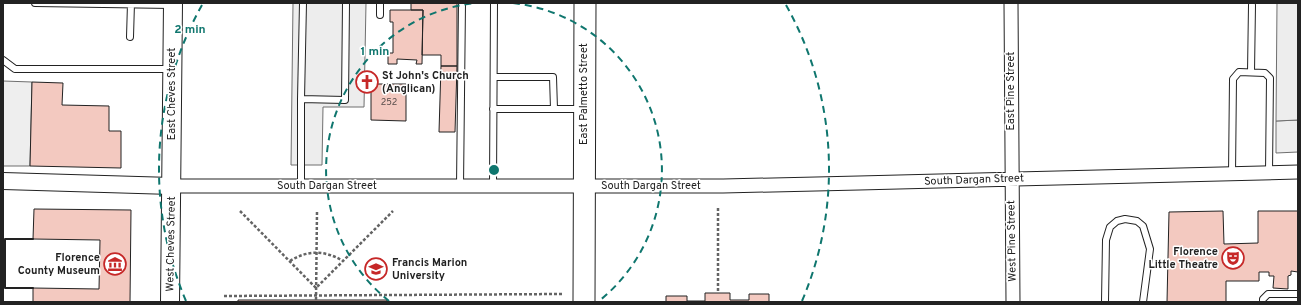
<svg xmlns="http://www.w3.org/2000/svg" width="1301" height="305" font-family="Overpass,sans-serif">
  <rect width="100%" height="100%" fill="#fff"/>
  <!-- green -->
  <path fill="#eee" stroke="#6f6f6f" d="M3 81 32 82 30 166H3Z
    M1298 120V152L1276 153V121Z"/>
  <!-- parking -->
  <path fill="#ededed" stroke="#6f6f6f" d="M293 3H366L364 107H323L322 165H291Z
    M1277 3H1298V120L1276 121Z"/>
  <!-- building -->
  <path fill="#f3c9c0" stroke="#222" d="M411 3H457V66H441V55H422L423 10H411Z
    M390 10H423L422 64H416L417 60 397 59V64H388V53H393V22H390Z
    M441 66H457L455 132H439Z
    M32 82 63 83 62 105 109 106V131H121V168L30 166Z
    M371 84H406V121L371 120Z
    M34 209 131 210 130 302H33V288L99 289 100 240 33 239Z
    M1223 211 1224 244 1258 243V211H1298V272L1291 271V275L1288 276V289L1273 288 1274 276H1269V272H1259V281H1226V302H1167L1169 212Z
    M705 293H730V300H749V294H769V302H666V296H687V301H705Z
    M238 300H387V302H238Z"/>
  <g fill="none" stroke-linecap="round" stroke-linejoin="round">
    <!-- service casing -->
    <g stroke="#222" stroke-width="8">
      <path id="service" d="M35 3 172 5
        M380 3V15
        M130 37 131 3
        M3 60 15 69H170
        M1251 72 1252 5
        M494 77H553L554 109
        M301 99 345 100 346 3
        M493 109H582
        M1232 174 1233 79 1239 72 1265 73 1270 78 1269 172
        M301 186V99L303 3
        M460 186 462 3
        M493 186 494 3
        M1105 302 1106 240 1110 227 1117 221 1125 219 1137 221 1143 226 1150 249 1143 302
        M1263 302V299L1268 294H1298"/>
    </g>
    <!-- minor casing -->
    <g stroke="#222" stroke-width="15">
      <path id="minor" d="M1011 3 1013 302
        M172 186H723L859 183 1298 172"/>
    </g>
    <!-- tertiary casing -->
    <g stroke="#222" stroke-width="18">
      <path id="tertiary" d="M3 181 172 186"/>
    </g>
    <!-- secondary casing -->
    <g stroke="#222" stroke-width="20">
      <path id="secondary" d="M170 302 173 3"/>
    </g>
    <!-- trunk casing -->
    <g stroke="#222" stroke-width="23">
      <path id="trunk" d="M584 302 585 3"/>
    </g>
    <!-- path -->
    <path stroke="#646464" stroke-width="2.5" stroke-dasharray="3 2" stroke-linecap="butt" d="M718 208V293
      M240 211 316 288 393 211
      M290 261C307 250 325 250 343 261
      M224 296 562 294
      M316 300 317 211"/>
    <!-- service -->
    <use href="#service" stroke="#fff" stroke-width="6"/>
    <!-- minor -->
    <use href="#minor" stroke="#fff" stroke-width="13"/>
    <!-- tertiary -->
    <use href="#tertiary" stroke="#fff" stroke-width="16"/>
    <!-- secondary -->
    <use href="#secondary" stroke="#fff" stroke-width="18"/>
    <!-- trunk -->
    <use href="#trunk" stroke="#fff" stroke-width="21"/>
    <!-- wall -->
    <path stroke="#222" stroke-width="2" d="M33 288H5V239H33"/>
  </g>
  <!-- distance rings -->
  <g fill="none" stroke="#0f766e" stroke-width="2" stroke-dasharray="7 5">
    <path d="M389 301A168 168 0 0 1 475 3M513 3A168 168 0 0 1 599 301"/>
    <path d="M186 301A335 335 0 0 1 202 5M786 5A335 335 0 0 1 802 301"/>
  </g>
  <!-- icons -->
  <defs>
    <g id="church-ring" transform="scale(1.15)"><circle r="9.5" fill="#fff" stroke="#c62828" stroke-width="1.5"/><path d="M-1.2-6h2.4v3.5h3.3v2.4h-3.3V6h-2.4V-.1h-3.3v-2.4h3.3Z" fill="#c62828"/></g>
    <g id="theatre-ring" transform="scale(1.15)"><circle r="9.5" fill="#fff" stroke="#c62828" stroke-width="1.5"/><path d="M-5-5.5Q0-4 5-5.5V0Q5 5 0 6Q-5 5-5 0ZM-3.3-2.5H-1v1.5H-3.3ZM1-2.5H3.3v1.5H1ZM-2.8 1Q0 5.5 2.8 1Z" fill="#c62828"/></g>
    <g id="museum-ring" transform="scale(1.15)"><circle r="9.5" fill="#fff" stroke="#c62828" stroke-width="1.5"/><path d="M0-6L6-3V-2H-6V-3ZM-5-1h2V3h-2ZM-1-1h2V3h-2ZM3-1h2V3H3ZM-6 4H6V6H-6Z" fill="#c62828"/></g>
    <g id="university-ring" transform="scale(1.15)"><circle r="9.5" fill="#fff" stroke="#c62828" stroke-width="1.5"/><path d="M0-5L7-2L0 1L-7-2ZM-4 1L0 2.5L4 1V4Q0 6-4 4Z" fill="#c62828"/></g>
  </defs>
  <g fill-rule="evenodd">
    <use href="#church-ring" x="367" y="82"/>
    <use href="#theatre-ring" x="1233" y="258"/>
    <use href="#museum-ring" x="115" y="264"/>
    <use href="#university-ring" x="376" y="269"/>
  </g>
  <g text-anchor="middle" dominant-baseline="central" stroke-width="3" stroke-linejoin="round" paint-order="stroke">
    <!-- number labels -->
    <g font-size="9" fill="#564c4a">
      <text x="389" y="102">252</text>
    </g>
    <!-- poi labels -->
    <g font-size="11" font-weight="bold" fill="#222" stroke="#fff" text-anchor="start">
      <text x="382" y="76">St John's Church<tspan x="382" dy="13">(Anglican)</tspan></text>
      <text x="1218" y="252" text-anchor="end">Florence<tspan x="1218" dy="13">Little Theatre</tspan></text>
      <text x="100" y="258" text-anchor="end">Florence<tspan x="100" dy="13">County Museum</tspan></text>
      <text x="392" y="263">Francis Marion<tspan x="392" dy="13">University</tspan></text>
    </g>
    <!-- street labels -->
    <g font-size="11" fill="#222" stroke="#fff">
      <text transform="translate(1011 91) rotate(-90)">East Pine Street</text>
      <text transform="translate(172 94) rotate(-90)">East Cheves Street</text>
      <text transform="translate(584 94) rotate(-90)">East Palmetto Street</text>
      <text transform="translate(974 180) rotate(-2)">South Dargan Street</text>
      <text x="327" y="186">South Dargan Street</text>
      <text x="651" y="186">South Dargan Street</text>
      <text transform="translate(1012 241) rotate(-91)">West Pine Street</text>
      <text transform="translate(171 244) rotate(-89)">West Cheves Street</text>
    </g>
  </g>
  <circle cx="494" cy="170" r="6" fill="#0f766e" stroke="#fff" stroke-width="2"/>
  <g font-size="12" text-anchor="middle" font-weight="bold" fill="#0f766e" stroke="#fff" stroke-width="3" stroke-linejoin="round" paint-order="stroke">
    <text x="190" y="33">2 min</text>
    <text x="375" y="55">1 min</text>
  </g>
  <!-- border -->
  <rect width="1301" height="305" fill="none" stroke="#222222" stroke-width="8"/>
</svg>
